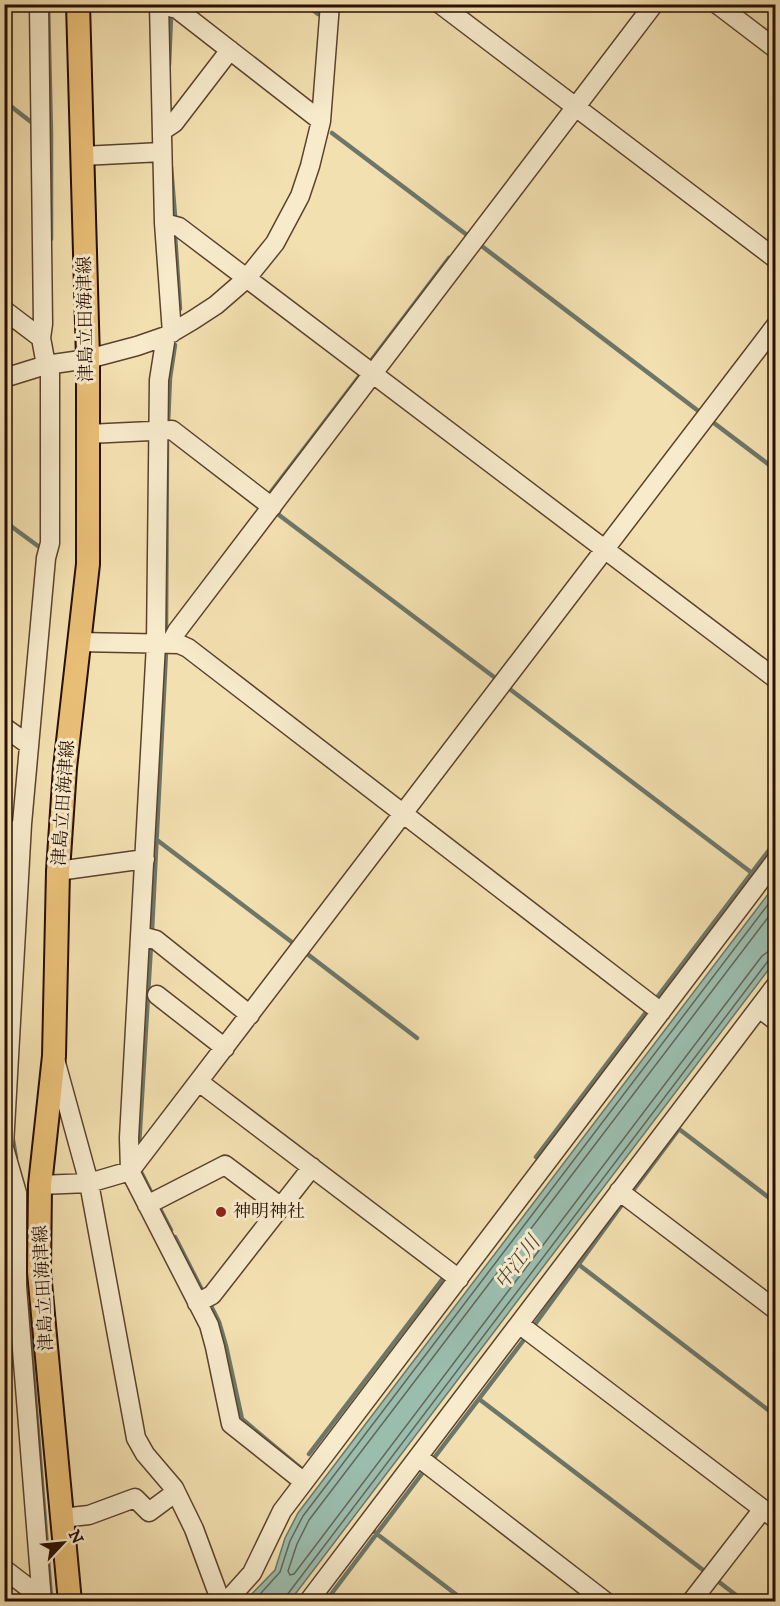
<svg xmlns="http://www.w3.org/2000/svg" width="780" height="1606" font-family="'IM FELL DW Pica','Noto Serif JP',serif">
  <rect width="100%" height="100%" fill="#f3e0b0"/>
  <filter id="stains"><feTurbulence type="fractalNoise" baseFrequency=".00333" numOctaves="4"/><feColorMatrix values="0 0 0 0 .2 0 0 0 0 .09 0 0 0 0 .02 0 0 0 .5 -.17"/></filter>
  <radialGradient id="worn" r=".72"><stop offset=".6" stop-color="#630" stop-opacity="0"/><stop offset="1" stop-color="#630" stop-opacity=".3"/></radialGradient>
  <!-- water -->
  <path fill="#9bbdae" stroke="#6d7769" stroke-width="1.5" d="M775 885V961L290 1601H245L275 1570 285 1538 298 1513Z"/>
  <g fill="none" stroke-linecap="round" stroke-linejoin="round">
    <!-- shore -->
    <path stroke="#626658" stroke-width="1.5" d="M776 907 309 1520 297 1544 288 1571 290 1575 294 1574 762 956 769 951 776 950
      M253 1602 280 1572 290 1541 303 1516 776 894
      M285 1602 287 1595 768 961 771 958H776"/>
    <!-- stream -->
    <path stroke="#6d7769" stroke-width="4.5" d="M48 4 51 134V239
      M305 4 318 14
      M704 4 714 12
      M169 65 171 17
      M4 101 35 125
      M332 133 471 238
      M171 167 175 216
      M175 235 180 309
      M479 244 701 413
      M370 362 449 258
      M710 420 776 470
      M168 424 170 378 175 345
      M267 497 361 374
      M275 512 498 680
      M4 521 42 549
      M166 633 167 443
      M507 687 752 873
      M4 831 15 817
      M157 840 293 943
      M152 930 166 652
      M306 953 417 1038
      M655 1000 776 841
      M13 1140 16 1158
      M139 1146 151 945
      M536 1157 647 1011
      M141 1172 153 1196
      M632 1192 679 1129 776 1203
      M159 1207 171 1230
      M175 1237 202 1290
      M578 1264 776 1416
      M211 1306 219 1322 226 1346 242 1419 304 1471
      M28 1309 51 1597
      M533 1327 624 1202
      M4 1359 18 1369
      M479 1399 707 1573
      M309 1454 444 1277
      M434 1458 526 1337
      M373 1531 466 1602
      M719 1582 745 1602
      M329 1597 424 1471"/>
    <!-- minor casing -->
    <g stroke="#5b422d" stroke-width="21">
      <path id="minor" d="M39 4 43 324 41 338
        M159 4 164 223 172 333
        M159 4 177 9 321 121
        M440 4 776 259
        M717 4 776 49
        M162 131 174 123 230 50
        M82 156 162 152
        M164 223 179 227 776 679
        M4 310 41 338 46 365
        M166 336 159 380 156 644 129 1138 130 1171 209 1325 215 1347 231 1424 304 1482
        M4 378 46 365 88 359 137 346 166 336 193 320 216 305 246 279 275 243 300 196 310 166 321 121 330 4
        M88 434 172 430 272 507
        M79 642 179 644 188 648 661 1012
        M170 644 177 631 654 4
        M4 727 29 745
        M4 847 22 824
        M58 871 145 859
        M141 936 156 940 250 1015
        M157 995 225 1048
        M759 1008 776 1021
        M56 1063 89 1183 136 1438 145 1454 174 1488 194 1529 221 1602
        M199 1082 459 1279
        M4 1146 22 824 46 558 50 543V365
        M4 1148 17 1193V1286L42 1602
        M40 1185 89 1183 130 1171 776 325
        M619 1191 776 1310
        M147 1205 225 1165 281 1207
        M197 1303 212 1295 312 1167
        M519 1324 776 1519
        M418 1457 606 1602
        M62 1518 89 1515 135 1498 149 1512 176 1492
        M4 1569 47 1602
        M226 1602 252 1573 282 1511 304 1482 776 860
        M308 1602 776 985
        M691 1602 763 1509"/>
    </g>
    <!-- major casing -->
    <g stroke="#280e01" stroke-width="26">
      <path id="major" d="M70 1602 39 1272 40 1185 54 1056 58 871 65 768 88 564V359L78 4"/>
    </g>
    <!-- minor -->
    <use href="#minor" stroke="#f7ebcc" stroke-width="18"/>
    <!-- major -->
    <use href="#major" stroke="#eac078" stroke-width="22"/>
  </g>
  <!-- markers -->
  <circle fill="#8f2418" stroke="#f7ebcc" stroke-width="2" cx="221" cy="1212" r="6"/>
  <g text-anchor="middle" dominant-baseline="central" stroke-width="6" stroke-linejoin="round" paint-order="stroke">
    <!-- street labels -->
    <g font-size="18" fill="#280e01" stroke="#f7ebcc">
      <text transform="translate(86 319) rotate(-91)">津島立田海津線</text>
      <text transform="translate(64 803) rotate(-86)">津島立田海津線</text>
      <text transform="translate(44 1288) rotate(-93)">津島立田海津線</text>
    </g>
    <!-- poi labels -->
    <g font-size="18" fill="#280e01" stroke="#f7ebcc" text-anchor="start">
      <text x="233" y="1212">神明神社</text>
    </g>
    <!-- water labels -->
    <g font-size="20" font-style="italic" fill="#504b3e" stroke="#f7ebcc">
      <text transform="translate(518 1263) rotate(-53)">中江川</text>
    </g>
  </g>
  <!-- margin -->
  <rect width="780" height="1606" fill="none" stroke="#f3e0b0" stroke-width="24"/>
  <rect x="6" y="6" width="768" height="1594" fill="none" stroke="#280e01" stroke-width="3"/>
  <rect x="12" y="12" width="756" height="1582" fill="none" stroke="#280e01" stroke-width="1.5"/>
  <!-- north arrow -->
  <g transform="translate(63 1543) rotate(64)" stroke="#f7ebcc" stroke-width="4.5" paint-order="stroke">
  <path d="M0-4.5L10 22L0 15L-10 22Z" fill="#280e01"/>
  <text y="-9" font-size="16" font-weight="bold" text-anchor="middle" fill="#280e01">N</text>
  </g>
  <rect width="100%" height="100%" filter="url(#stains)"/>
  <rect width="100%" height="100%" fill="url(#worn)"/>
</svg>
